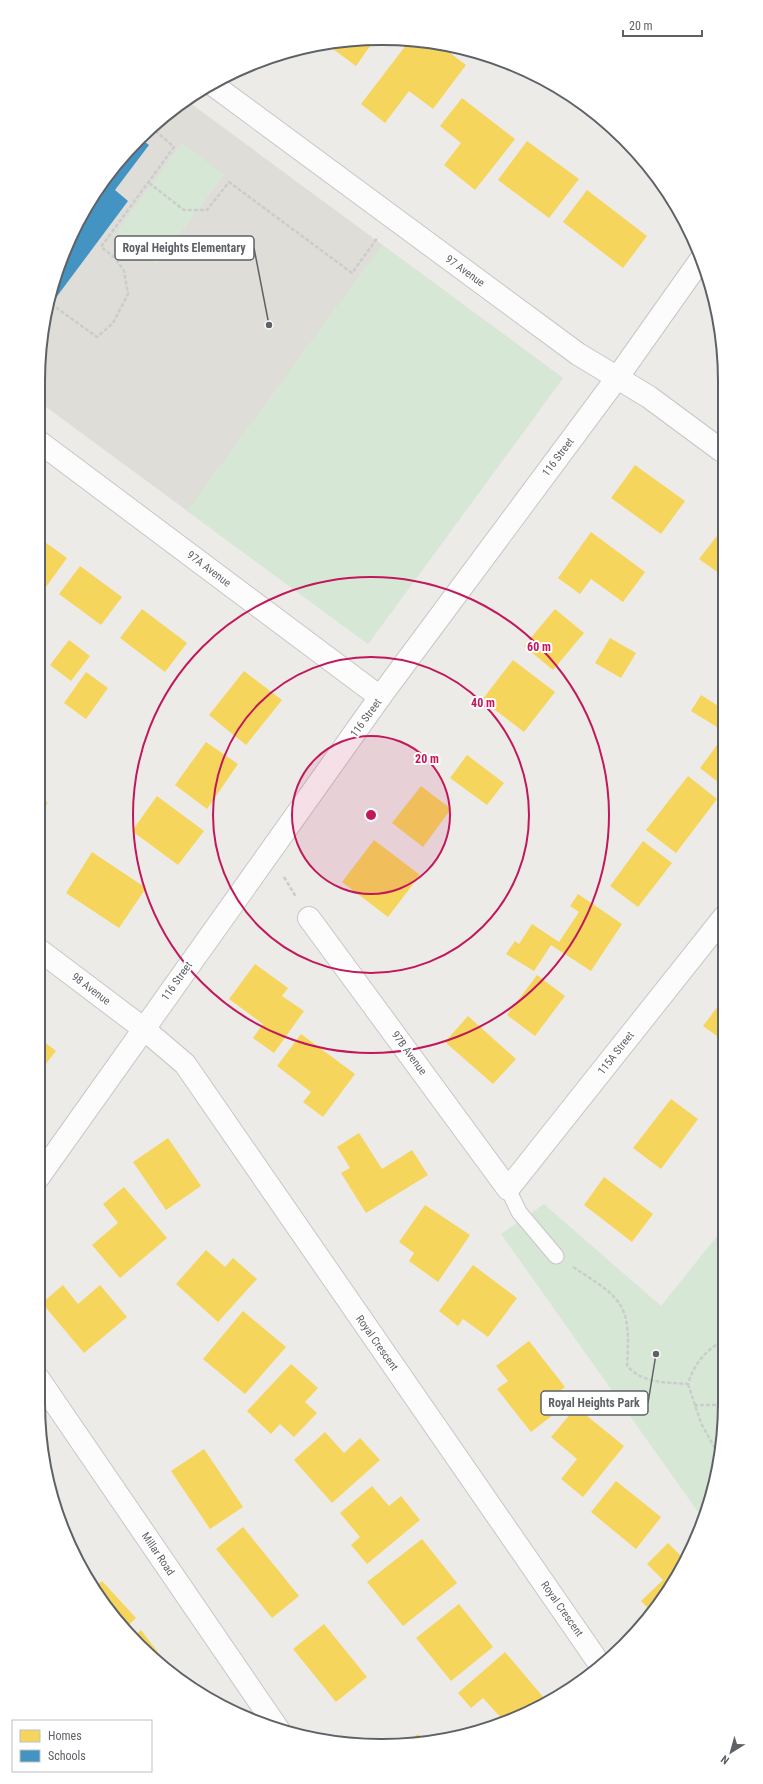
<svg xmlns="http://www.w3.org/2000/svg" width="763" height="1784" font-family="'Roboto Condensed',sans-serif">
  <rect width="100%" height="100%" fill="#ecebe8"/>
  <!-- education -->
  <path fill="#dfddd8" d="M186 100 563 378 368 644 38 401V381L56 271 84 210 123 155 172 109Z"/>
  <!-- green -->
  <path fill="#d7e7d5" d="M182 143 224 175 157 264 116 233Z
    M382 245 563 378 368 644 187 511Z
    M544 1204 661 1306 725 1226V1402L707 1513 703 1519 501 1234Z"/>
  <!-- homes -->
  <path fill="#f6d55c" d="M359 39H375L356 66 326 44Z
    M410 40 426 41 438 44 466 65 433 109 409 91 385 123 361 104Z
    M462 98 515 139 475 190 444 165 461 143 440 126Z
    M527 141 579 179 549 218 498 180Z
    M587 190 647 236 623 268 563 222Z
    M635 465 685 501 661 534 611 498Z
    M723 528V576L699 559Z
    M591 532 645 572 623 602 591 579 580 594 558 578Z
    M38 537 67 558 38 598Z
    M80 566 122 597 101 625 59 594Z
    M142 609 187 643 165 672 120 638Z
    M555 609 584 633 553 670 524 646Z
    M610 638 636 653 621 678 595 663Z
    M69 640 90 656 71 681 50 665Z
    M513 660 555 692 524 732 482 700Z
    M244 671 282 700 246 745 209 715Z
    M86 672 108 688 86 719 64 703Z
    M701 695 723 709V717L717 727 691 711Z
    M723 737V786L700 768Z
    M206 742 238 764 207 809 175 785Z
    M467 755 504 783 487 805 450 778Z
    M688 776 717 799 676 853 646 830Z
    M421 786 451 809 423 847 392 823Z
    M38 796 48 803 38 815Z
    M157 796 204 831 178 865 132 831Z
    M374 840 420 875 388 917 342 882Z
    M643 841 672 863 638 907 610 886Z
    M92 852 146 888 119 928 66 893Z
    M578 894 622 924 591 971 551 945 534 971 506 954 515 941 519 944 532 924 559 942 579 912 570 906Z
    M255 964 288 988 282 996 304 1011 274 1053 253 1038 263 1024 229 999Z
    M537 975 565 996 535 1036 507 1015Z
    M724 998V1041L703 1026Z
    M468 1016 516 1059 493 1084 445 1042Z
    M301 1034 355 1074 323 1117 303 1102 311 1092 277 1066Z
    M38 1037 56 1051 38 1074Z
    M671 1099 698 1119 661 1169 633 1148Z
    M359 1133 382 1169 412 1150 428 1175 366 1213 341 1173 350 1168 337 1147Z
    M168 1138 201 1186 166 1210 133 1162Z
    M604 1177 653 1214 632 1242 584 1205Z
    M124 1187 167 1238 120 1278 92 1245 118 1223 103 1204Z
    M425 1205 470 1235 438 1282 409 1261 414 1253 399 1242Z
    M206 1250 225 1267 233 1258 257 1279 218 1322 176 1284Z
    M473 1265 517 1298 488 1337 463 1319 458 1326 439 1311Z
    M63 1285 78 1304 100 1285 127 1317 84 1353 42 1303Z
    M243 1311 286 1347 245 1394 203 1359Z
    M529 1341 565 1387 553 1396 562 1408 531 1432 497 1389 508 1381 496 1366Z
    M291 1364 318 1388 305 1402 317 1413 294 1437 280 1424 271 1434 247 1411Z
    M576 1407 624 1446 583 1497 561 1479 577 1459 551 1437Z
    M325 1432 344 1453 360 1438 380 1460 332 1503 294 1460Z
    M204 1449 243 1507 210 1529 171 1471Z
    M616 1481 661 1517 636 1549 591 1512Z
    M372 1486 389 1506 401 1496 420 1520 367 1564 351 1545 360 1537 340 1513Z
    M243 1527 299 1596 272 1618 216 1549Z
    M422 1539 457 1583 403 1626 367 1582Z
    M668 1543 683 1558 653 1613 641 1601 663 1580 647 1564Z
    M102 1581 136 1618 124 1629 94 1588Z
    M459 1604 493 1647 451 1681 416 1638Z
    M324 1624 367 1677 336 1702 293 1649Z
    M141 1630 167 1664H166L133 1637Z
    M505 1652 544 1698 534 1707 502 1719 483 1698 471 1708 458 1693Z
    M418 1734 423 1740 407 1741Z"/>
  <!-- schools -->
  <path fill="#4393c3" d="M141 139 149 145 115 190 128 201 55 299 52 297 56 271 84 210 123 155Z"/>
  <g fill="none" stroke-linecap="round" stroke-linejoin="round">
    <!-- service casing -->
    <g stroke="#c7c7c7" stroke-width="17">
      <path id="service" d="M508 1189 519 1212 556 1256"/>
    </g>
    <!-- minor casing -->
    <g stroke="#c7c7c7" stroke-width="24">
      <path id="minor" d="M212 84 578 354 649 397 722 451
        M38 441 380 697
        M309 918 508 1189 724 917
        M38 949 144 1029 185 1064 601 1666"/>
    </g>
    <!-- tertiary casing -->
    <g stroke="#c7c7c7" stroke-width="24">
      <path id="tertiary" d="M38 1178 380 697 617 378 699 262
        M38 1378 278 1729"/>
    </g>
    <!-- path -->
    <path stroke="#c9cdcb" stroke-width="2.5" stroke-dasharray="4 2" stroke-linecap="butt" d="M149 183 184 210H207L229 182 352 273 378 237
      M51 304 97 337 113 323 128 294 124 271 115 258 101 247 174 147 152 128
      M284 877 296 897
      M573 1267C624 1300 631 1304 627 1366 644 1384 665 1382 688 1384 694 1364 706 1349 725 1340
      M688 1384 701 1423 717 1452
      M694 1405H725"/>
    <!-- service -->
    <use href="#service" stroke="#fcfcfc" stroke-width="15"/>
    <!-- minor -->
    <use href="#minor" stroke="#fcfcfc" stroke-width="22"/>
    <!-- tertiary -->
    <use href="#tertiary" stroke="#fcfcfc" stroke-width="22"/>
  </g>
  <!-- distance rings -->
  <circle cx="371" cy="815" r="79" fill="#c2185b" fill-opacity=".12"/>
  <g fill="none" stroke="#c2185b" stroke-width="2">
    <circle cx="371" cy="815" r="79"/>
    <circle cx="371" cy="815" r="158"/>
    <circle cx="371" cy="815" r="238"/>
  </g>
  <g text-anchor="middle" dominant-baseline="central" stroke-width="4" stroke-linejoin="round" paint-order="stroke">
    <!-- street labels -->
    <g font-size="11" fill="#5e6165" stroke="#fff">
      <text transform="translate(465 271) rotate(36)">97 Avenue</text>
      <text transform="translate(558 457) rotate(-53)">116 Street</text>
      <text transform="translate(209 569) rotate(37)">97A Avenue</text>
      <text transform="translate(366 718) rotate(-54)">116 Street</text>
      <text transform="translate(177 981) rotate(-55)">116 Street</text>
      <text transform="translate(91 989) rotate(37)">98 Avenue</text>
      <text transform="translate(409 1053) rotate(54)">97B Avenue</text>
      <text transform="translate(616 1053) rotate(-52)">115A Street</text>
      <text transform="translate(377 1343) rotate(55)">Royal Crescent</text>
      <text transform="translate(158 1554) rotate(56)">Millar Road</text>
      <text transform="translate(562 1609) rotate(55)">Royal Crescent</text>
    </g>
  </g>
  <!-- crop -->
  <path d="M0 0H763V1784H0ZM381 45H382A336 336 0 0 1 718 381V1403A336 336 0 0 1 382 1739H381A336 336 0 0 1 45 1403V381A336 336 0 0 1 381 45Z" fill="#fff" fill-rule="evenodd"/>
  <path fill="none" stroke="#5e6165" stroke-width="2" d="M381 45H382A336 336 0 0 1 718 381V1403A336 336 0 0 1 382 1739H381A336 336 0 0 1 45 1403V381A336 336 0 0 1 381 45Z"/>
  <circle cx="371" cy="815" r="6" fill="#c2185b" stroke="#fff" stroke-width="2"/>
  <g font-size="12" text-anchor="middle" font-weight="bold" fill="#c2185b" stroke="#fff" stroke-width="4" stroke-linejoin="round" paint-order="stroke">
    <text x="539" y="651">60 m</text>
    <text x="483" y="707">40 m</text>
    <text x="427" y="763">20 m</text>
  </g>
  <!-- callouts -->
  <path fill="none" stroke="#5e6165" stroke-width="1.5" d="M269 325L254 248M656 1354L648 1403"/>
  <g fill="#5e6165" stroke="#fff" stroke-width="1.5">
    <circle cx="269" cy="325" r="4"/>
    <circle cx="656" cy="1354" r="4"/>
  </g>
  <g fill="#fff" stroke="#5e6165" stroke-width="1.5">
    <rect x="115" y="236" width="139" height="24" rx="4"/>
    <rect x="541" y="1391" width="107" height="24" rx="4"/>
  </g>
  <g font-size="12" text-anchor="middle" font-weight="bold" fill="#5e6165">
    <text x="184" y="252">Royal Heights Elementary</text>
    <text x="594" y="1407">Royal Heights Park</text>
  </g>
  <!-- legend -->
  <rect x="12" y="1720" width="140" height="52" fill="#ffffff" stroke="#bfc0c1"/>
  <rect x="20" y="1730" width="20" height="12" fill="#f6d55c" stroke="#bfc0c1"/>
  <text x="48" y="1740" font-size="12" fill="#5e6165">Homes</text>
  <rect x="20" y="1750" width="20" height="12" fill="#4393c3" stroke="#bfc0c1"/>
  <text x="48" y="1760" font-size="12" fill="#5e6165">Schools</text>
  <!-- north arrow -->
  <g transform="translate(731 1752) rotate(217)" stroke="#ffffff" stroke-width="3" paint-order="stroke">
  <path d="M0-3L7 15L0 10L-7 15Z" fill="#5e6165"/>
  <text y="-6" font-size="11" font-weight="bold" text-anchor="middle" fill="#5e6165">N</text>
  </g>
  <!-- scale -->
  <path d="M623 30v6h79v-6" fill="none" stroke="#5e6165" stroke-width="2"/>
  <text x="629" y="30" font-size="12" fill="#5e6165" stroke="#ffffff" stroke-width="3" paint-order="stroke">20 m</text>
</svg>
